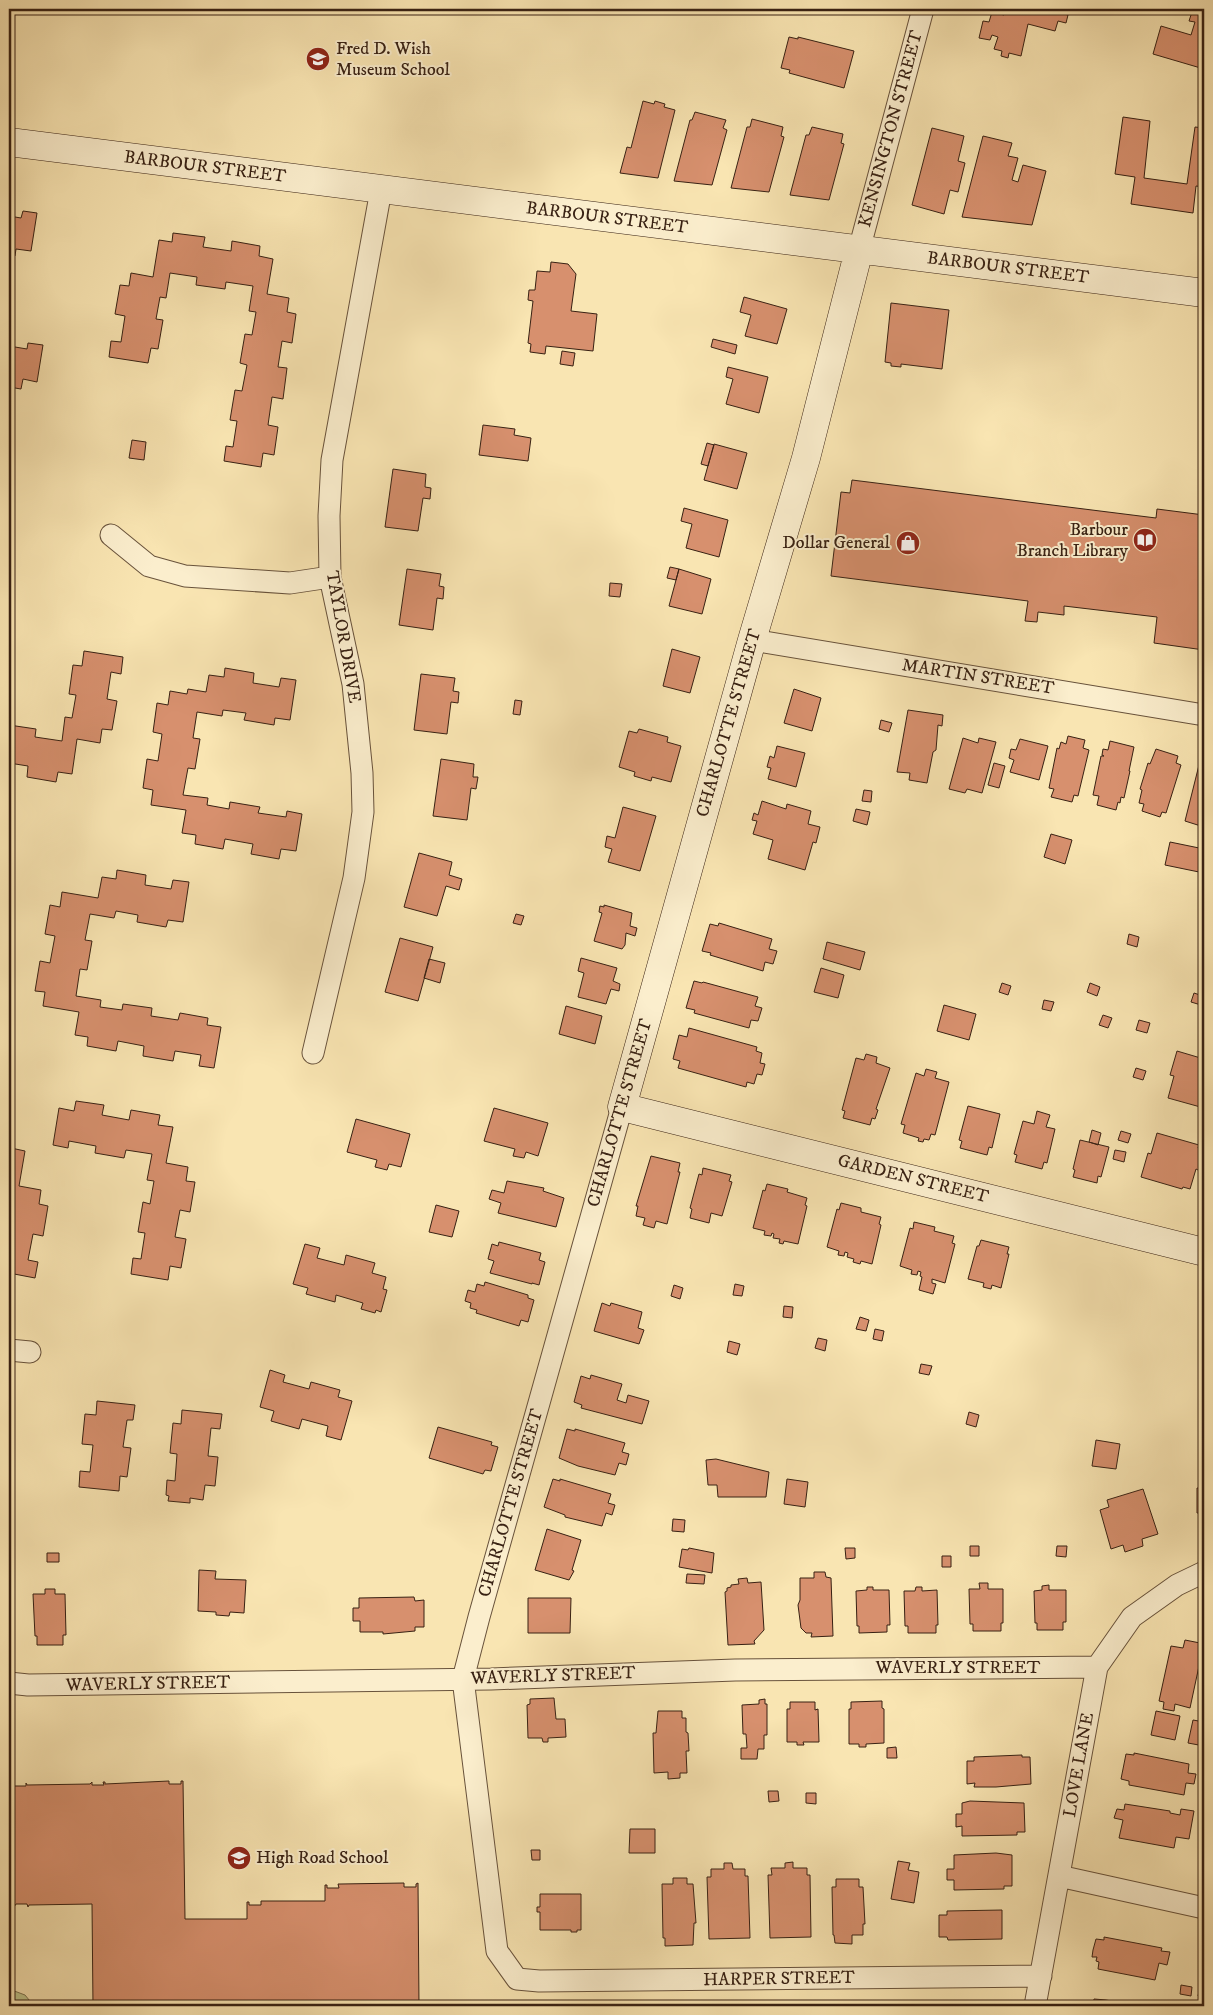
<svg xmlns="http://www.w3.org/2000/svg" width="1213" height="2015" font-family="'IM FELL DW Pica',serif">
  <rect width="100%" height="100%" fill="#f9e5b2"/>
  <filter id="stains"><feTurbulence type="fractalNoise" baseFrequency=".004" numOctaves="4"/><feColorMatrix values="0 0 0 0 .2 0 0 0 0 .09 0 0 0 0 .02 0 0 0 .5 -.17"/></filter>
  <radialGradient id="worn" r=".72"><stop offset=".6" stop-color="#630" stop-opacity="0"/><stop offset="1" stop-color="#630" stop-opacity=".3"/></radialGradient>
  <!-- green -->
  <path fill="#bfc48a" stroke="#7c724e" d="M9 1989 25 1995 34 2006H9Z"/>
  <!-- building -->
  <path fill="#d7906e" stroke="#382113" d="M1005 9H1066L1064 14 1068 15 1066 23 1058 21 1055 31 1028 24 1021 56 1009 53 1008 58 1001 56 1002 51 994 49 998 37 992 35 990 40 979 38 983 21 989 22 992 12 1004 15Z
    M1193 9H1204V69L1153 54 1161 26 1191 35 1195 22 1189 21Z
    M789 37 798 39V37L854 51 844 88 789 73 790 70 781 68Z
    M643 101 654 104 655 101 665 104 664 107 675 110 658 178 620 173 627 147 631 148Z
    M695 112 726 120 723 128 727 130 712 185 674 181 690 120H692Z
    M1123 117 1150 121 1144 178 1187 184 1195 127 1204 128V187L1196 186 1193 213 1131 204 1135 177 1115 174Z
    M752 119 783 127 781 136 784 137 769 192 731 188 747 127H750Z
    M812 127 843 134 841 143 844 144 829 200 790 195 806 135H809Z
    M932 128 964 136 958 161 965 163 958 192 950 190 944 214 912 205Z
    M983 136 1012 143 1008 156 1018 158 1012 180 1018 182 1023 165 1046 171 1032 225 962 217Z
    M23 211 37 213 31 251 16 249 15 256 9 255V216L21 218Z
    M173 233 205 237 203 247 231 251 232 241 260 246 259 256 273 259 267 294 289 298 287 312 296 314 292 343 282 341 278 367 287 368 283 399 272 397 268 425 278 427 274 455 263 453 261 467 224 461 226 446 233 447 237 421 230 420 235 390 242 391 247 365 240 363 245 334 252 335 256 312 249 311 253 286 226 282 225 289 196 285 197 277 170 273 166 298 160 297 156 319 163 320 158 349 151 348 148 363 109 357 111 341 121 342 125 316 115 314 120 285 129 286 131 273 153 277 159 240 172 242Z
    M551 262 568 264 576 274 571 311 597 314 593 351 546 346 545 354 530 352 531 344 528 343 533 301 528 300 529 290H535L537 271 550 272Z
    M744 297 787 309 777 344 745 336 751 315 740 312Z
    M891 303 949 310 942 369 901 364V367L891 366V363L885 362Z
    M713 339 737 345 735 354 711 347Z
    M28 343 43 345 37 382 23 379 21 389 9 387V346L27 349Z
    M562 351 575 353 573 366 560 364Z
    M728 367 768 377 759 413 726 404 733 379 726 377Z
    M483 425 515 429 514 435 531 438 528 461 479 455Z
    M132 440 146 442 144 460 129 458Z
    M707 443 714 445 708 466 701 464Z
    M714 444 747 453 737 489 704 480Z
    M393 469 426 474 425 487 431 488 430 499 423 498 418 531 385 527Z
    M852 480 1156 518 1157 509 1204 515V650L1154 643 1157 617 1064 606V615L1038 612 1037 622 1025 621 1028 601 831 576 841 492 850 493Z
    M684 508 728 520 719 557 686 548 692 524 681 521Z
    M670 567 679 569 676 580 667 578Z
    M407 569 441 574 439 586 444 587 443 599 437 598 433 630 399 625Z
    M679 569 711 579 702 614 669 606Z
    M610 583 622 584 620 597 609 596Z
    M672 649 700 657 690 693 663 686Z
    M84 651 123 657 121 674 111 672 107 699 117 701 112 730 102 729 100 743 77 739 72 774 58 772 56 782 27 777 28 766 9 763V725L36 729 35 737 62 741 65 717 72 718 76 695 69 694 73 665 82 666Z
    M225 668 254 673 253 683 279 687 281 678 296 680 290 720 275 718 274 725 244 720 246 713 223 710 222 716 197 712 193 738 200 739 195 769 188 768 183 795 208 798 207 805 229 809 230 802 260 807 258 813 286 817 287 811 302 814 296 851 281 849 279 859 251 854 253 844 225 839 223 849 195 844 196 835 182 833 186 810 151 805 153 790 143 788 147 759 158 761 162 734 153 732 157 703 168 705 170 691 187 694 188 689 206 692 209 675 224 677Z
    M421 674 455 678 453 691 459 692 458 703 451 702 447 734 414 730Z
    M794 689 821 698 812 731 784 723Z
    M515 700 522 701 520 715 513 714Z
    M908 710 943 715 942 726 938 725 936 750 933 752 927 783 909 780 910 773 897 772Z
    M881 720 892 723 889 732 879 729Z
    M639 729 668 737 667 742 681 746 671 782 652 777 651 781 634 776 635 772 619 767 629 731 637 733Z
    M1068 736 1085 740 1083 748 1089 750 1078 796 1074 795 1072 802 1051 797 1054 789 1049 788 1057 748 1059 749 1061 742 1066 744Z
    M963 738 978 743 979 738 996 742 982 793 967 789 965 793 949 789Z
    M1020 739 1048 746 1039 780 1010 772 1014 760 1009 758 1011 749 1016 750Z
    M1110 741 1134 747 1129 771H1130L1124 798 1121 797 1120 803 1118 802 1116 810 1097 805 1099 796 1093 795 1101 756H1104L1102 755 1103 749 1108 750Z
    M777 746 805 753 796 787 768 779 771 768 767 767 770 756 774 758Z
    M1156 749 1178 756 1176 763 1181 765 1166 813 1162 812 1160 817 1142 811 1144 804 1139 803 1142 790 1140 789 1148 763 1150 764Z
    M1202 758H1204V827L1185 821 1199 765H1201Z
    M441 759 474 764 473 777H478L476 789 471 788 467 820 433 816Z
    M994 763 1005 766 999 788 988 785Z
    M864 790 872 791 871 802 862 801Z
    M762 801 786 809 787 804 811 811 808 824 820 827 816 843 813 842 805 870 768 859 773 840 753 834 757 821 752 820 754 813 758 815Z
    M623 807 656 816 640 871 608 862 612 849 605 847 607 836 615 838Z
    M856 809 870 812 867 825 853 821Z
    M1051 834 1072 840 1065 864 1044 857Z
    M1170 842 1204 849 1199 872 1165 865Z
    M419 853 452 862 449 875 462 879 459 890 446 886 437 916 404 907Z
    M117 870 146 875 145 885 171 889 173 880 189 882 183 922 168 920 166 927 137 922 138 915 116 911 114 918 90 914 85 940 92 941 87 970 80 969 76 996 101 1000 100 1007 122 1010 123 1004 152 1008 151 1016 178 1020 180 1013 208 1018 207 1025 221 1027 214 1068 199 1066 201 1055 175 1051 173 1061 143 1056 144 1046 118 1041 116 1051 87 1046 88 1037 75 1035 79 1012 43 1006 45 992 35 991 40 961 50 963 55 936 45 934 50 905 60 907 62 892 98 898 102 877 116 879Z
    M604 905 632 913 630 926 637 928 635 936 626 933 625 945 622 949 594 941 602 913 599 912 600 906 604 907Z
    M516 914 524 916 521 925 513 923Z
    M719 923 772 939 769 949 777 951 773 964 765 962 763 971 710 955 711 953 702 951 710 924 718 926Z
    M1129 934 1139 937 1137 947 1127 944Z
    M400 938 433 947 418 1001 385 992Z
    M827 942 865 952 860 970 823 959Z
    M581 958 617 968 613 981 620 984 619 991 611 989 606 1004 578 997 584 973 578 971Z
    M429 959 445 963 440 983 424 978Z
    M821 968 844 975 838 998 814 992Z
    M694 981 702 983 703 982 758 997 755 1006 762 1008 758 1021 751 1020 749 1028 694 1013 695 1010 686 1008Z
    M1002 983 1011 986 1008 995 999 992Z
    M1090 983 1100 987 1097 996 1087 992Z
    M1204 992V1015L1199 1014 1201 1005 1191 1002 1194 993 1203 996Z
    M1044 1000 1054 1002 1051 1011 1042 1009Z
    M944 1005 976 1014 969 1040 937 1031Z
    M566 1006 602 1016 595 1044 559 1034Z
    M1103 1015 1112 1018 1108 1028 1099 1025Z
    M1139 1020 1150 1023 1147 1033 1136 1030Z
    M689 1028 757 1047 756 1051 762 1053 760 1063 765 1064 762 1075 757 1074 754 1084 747 1082 746 1087 678 1068 680 1061 673 1059 679 1035 687 1037Z
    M1177 1051 1204 1059V1108L1168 1098 1174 1076 1170 1075Z
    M866 1054 877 1057 876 1063 890 1068 876 1109 878 1110 875 1119 872 1118 870 1125 843 1118 845 1111 842 1110 856 1058 864 1060Z
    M1136 1068 1146 1071 1143 1080 1133 1077Z
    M926 1069 937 1072 935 1078 949 1082 935 1135 931 1134 929 1140 924 1139 923 1142 918 1141 919 1138 903 1133 905 1125 901 1124 916 1073 924 1076Z
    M76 1101 104 1105 102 1115 129 1120 131 1110 160 1115 158 1125 173 1127 166 1163 188 1167 186 1181 195 1182 190 1212 180 1210 175 1237 186 1239 181 1268 170 1266 168 1280 131 1274 133 1258 141 1259 145 1233 138 1232 143 1202 150 1204 154 1181 147 1180 152 1154 126 1150 124 1158 95 1153 96 1146 69 1141 68 1148 53 1145 59 1108 74 1111Z
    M968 1106 1000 1114 992 1148 989 1147 987 1155 960 1148 962 1141 959 1140Z
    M494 1108 548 1123 538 1156 526 1152 524 1158 513 1156 515 1149 484 1141Z
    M1037 1111 1050 1115 1046 1127 1055 1129 1047 1163 1044 1162 1042 1169 1015 1162 1017 1155 1014 1154 1023 1121 1034 1124Z
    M356 1119 410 1134 401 1167 389 1164 387 1170 375 1167 377 1160 347 1152Z
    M1092 1130 1101 1133 1098 1145 1089 1142Z
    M1121 1131 1131 1134 1128 1143 1118 1140Z
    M1157 1133 1199 1145 1198 1148 1204 1150 1200 1171 1196 1169 1190 1189 1183 1187 1182 1189 1141 1177 1148 1153 1151 1154Z
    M9 1137 13 1138 11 1148 25 1151 19 1186 41 1190 39 1204 48 1206 43 1236 33 1234 28 1260 38 1262 35 1278 9 1273Z
    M1080 1140 1109 1147 1101 1177 1098 1176 1097 1183 1073 1177 1075 1170 1073 1169Z
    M1115 1150 1126 1152 1124 1162 1113 1159Z
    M651 1156 680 1163 678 1172H680L667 1224 656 1221 654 1228 643 1225 645 1218 636 1216 638 1206H636Z
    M703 1168 731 1175 729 1181 732 1182 722 1216 711 1213 709 1223 690 1218 692 1209 690 1208 699 1174 702 1175Z
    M507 1181 544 1188 543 1191 564 1198 556 1227 498 1213 501 1203 489 1199 492 1190 504 1193Z
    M767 1184 788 1189 787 1192 807 1198 805 1205 807 1206 798 1244 784 1241 783 1244 779 1243 780 1239 773 1238 774 1234 772 1233 771 1236 764 1235 765 1231 753 1228 763 1190 765 1191Z
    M841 1203 861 1208V1212L881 1217 879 1224 881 1225 872 1264 861 1261 860 1264 853 1262 854 1259 847 1257 848 1253 845 1252 844 1256 838 1255 839 1251 827 1247 837 1209 839 1210Z
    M436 1205 459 1211 452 1237 429 1232Z
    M914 1222 935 1227 934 1231 954 1236 952 1243 955 1244 945 1283 932 1279V1283L936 1284 933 1294 919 1290 922 1277 920 1276 921 1272 918 1271 917 1275 911 1274 912 1270 900 1266 910 1228 913 1229Z
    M981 1240 1009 1247 1007 1254H1009L1001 1288 992 1285 991 1289 983 1287 984 1283 968 1279 977 1246H979Z
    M499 1242 541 1253 539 1260 545 1262 539 1285 532 1283V1284L490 1273 494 1261 488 1259 492 1244 498 1246Z
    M305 1244 320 1248 317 1258 344 1265 346 1255 375 1263 372 1273 386 1277 383 1289 387 1290 381 1312 376 1310 375 1313 361 1309 363 1303 336 1295 335 1302 306 1294 308 1288 293 1284Z
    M485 1282 528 1295V1298L534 1300 528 1322 521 1320 519 1326 476 1313 477 1310 470 1308 471 1303 465 1301 468 1290 475 1292 477 1284 484 1286Z
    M735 1284 744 1286 742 1296 733 1295Z
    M674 1285 683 1288 680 1299 671 1296Z
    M602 1303 610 1306 611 1303 642 1312 638 1328 644 1330 639 1344 594 1331Z
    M784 1306 793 1307 792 1318 783 1317Z
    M860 1317 869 1320 866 1331 856 1329Z
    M875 1329 884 1331 882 1341 873 1339Z
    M818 1338 827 1340 825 1351 815 1348Z
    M729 1341 740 1344 737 1355 727 1352Z
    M921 1364 932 1366 929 1375 919 1373Z
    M270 1370 285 1375 283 1382 309 1389 311 1382 340 1390 338 1397 352 1401 341 1440 326 1436 328 1426 302 1419 299 1429 271 1421 274 1411 260 1407Z
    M591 1375 622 1384 617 1400 626 1403 628 1395 649 1401 642 1424 581 1408 582 1405 574 1402 581 1376 590 1379Z
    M97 1401 135 1405 133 1420H127L123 1447 131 1448 127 1477 120 1476 119 1491 79 1487 80 1471 90 1472 93 1445 82 1444 85 1414 96 1415Z
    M182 1410 222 1414 220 1429 211 1428 208 1456 218 1457 215 1486 205 1485 203 1500 190 1498V1503L168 1501 169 1496 166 1495 167 1480 175 1481 177 1454 170 1453 173 1423 181 1424Z
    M969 1412 979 1415 976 1427 966 1424Z
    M438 1427 492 1442 491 1445 498 1447 491 1471 485 1470 483 1474 429 1458Z
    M567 1429 575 1431V1429L625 1443 622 1452 629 1454 626 1465 619 1463 615 1475 578 1466 559 1458Z
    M1096 1440 1120 1444 1116 1469 1092 1466Z
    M716 1459 769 1472 766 1497H718L717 1485H708L706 1460Z
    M553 1479 560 1481V1479L611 1494 608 1503 615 1505 612 1515 606 1513 602 1526 565 1517V1515L544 1507Z
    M787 1479 808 1482 805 1507 784 1504Z
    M1197 1488H1204V1513H1197Z
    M1143 1489 1158 1534 1142 1539 1143 1546 1125 1552 1123 1545 1111 1549 1100 1510 1109 1507 1107 1500Z
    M673 1519 685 1520 684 1532 672 1531Z
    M547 1529 581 1540 572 1570 574 1571 569 1580 535 1570Z
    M970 1546H979V1556H970Z
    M1057 1546H1067L1066 1557 1056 1556Z
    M689 1548 714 1553 712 1573 679 1567 682 1549 688 1550Z
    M845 1548H855V1558L846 1559Z
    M47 1553H59V1562H47Z
    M942 1556H951V1567H942Z
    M199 1570 216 1571 215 1579 246 1580 244 1613 230 1612 229 1616 216 1615V1612L198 1611Z
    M814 1572H825L826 1577 831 1578 833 1636 811 1637 812 1633H806L801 1628 798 1605 800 1600V1578H814Z
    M687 1574 705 1575 704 1584 686 1583Z
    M747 1578 748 1583 761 1582 764 1630 754 1641 755 1644 728 1645 725 1592 727 1591V1588L731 1587V1585L739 1584 738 1579Z
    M979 1583H988V1589H1003V1623H1001V1631H973V1624H970L969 1589H980Z
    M1049 1585V1590H1066V1622H1063V1630H1037V1623H1035L1034 1591 1042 1590V1586Z
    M867 1587H873V1590H889L890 1625H887V1632L859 1633V1626H857L856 1591 867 1590Z
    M916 1587H922V1591L937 1590 938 1625H936V1633H908V1626H905L904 1591H915Z
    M45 1589H55V1594H65L66 1635H63V1645H37V1636H35L33 1594H45Z
    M414 1597 415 1601 424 1600V1627H415V1631L383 1634V1632H360V1621H353V1608H359V1598Z
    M528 1598H571L570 1633H528Z
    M1185 1640 1200 1643 1199 1652H1202L1190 1708 1175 1704 1174 1711 1163 1709 1164 1702 1159 1701 1171 1646 1183 1648Z
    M554 1698 556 1719H565L566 1737 548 1738V1742H543L542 1738H528L527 1705 530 1704V1699Z
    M765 1699V1704H767V1735H764V1749H758L757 1759H741V1748H747L746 1734H743L742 1705 759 1704V1700Z
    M882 1701V1708L884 1709V1743L866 1744V1747H859V1744H849V1709H851V1702Z
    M790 1702H815V1710L818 1709 819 1742H803L804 1745H797V1742H787V1709H790Z
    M658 1711H682V1718H686V1732L688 1733 689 1751H686L687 1773H680V1778L668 1779V1772L654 1773 653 1733H656Z
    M1156 1711 1180 1716 1175 1740 1151 1735Z
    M1193 1720 1204 1722V1746L1188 1743Z
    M896 1747 897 1758H887V1748Z
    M1134 1753 1189 1764 1188 1773 1196 1774 1194 1784 1186 1783 1184 1795 1129 1785V1781L1121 1779 1126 1754 1134 1755Z
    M1022 1755V1757H1030L1031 1784 996 1787H974L975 1783 967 1784V1761H974V1757Z
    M169 1781V1784H181V1781H183L185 1919H247V1902H249V1905H261V1901H325V1885H327V1888H339L338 1884H340L404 1883V1887H416V1884L418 1883 419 2006H93L92 1904 29 1905 28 1907 27 1904H16L14 1907 12 1784 14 1786H26V1783L27 1785 90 1784 92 1782V1785H104L103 1782H105V1784Z
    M768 1791H778L779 1801 769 1802Z
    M806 1793H816V1804L806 1803Z
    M970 1801 1024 1803 1025 1832H1017V1835L962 1836V1826L956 1827V1814H962V1803Z
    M1125 1804 1170 1811V1813L1180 1815 1181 1809 1194 1811 1189 1839 1176 1837 1174 1848 1119 1838 1123 1820 1114 1818 1117 1809 1124 1810Z
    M630 1829H655V1853H629Z
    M531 1850H540V1860H532Z
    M996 1853 1012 1855V1886H1004V1889L954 1890V1880H947V1869H954V1855Z
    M898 1861 910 1863 908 1870 919 1872 914 1903 891 1899Z
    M793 1862V1868H807V1875H810L811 1937 770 1938 768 1875H772L771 1868H785V1863Z
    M724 1863H732L733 1869H745V1876H748L750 1938 709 1939 707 1877H711V1869H724Z
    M673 1878H687V1884H693L696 1923H694L693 1945 665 1946V1938H663L662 1884H673Z
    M836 1879H859V1887H863L865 1924H863V1935H852V1944L835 1943 834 1935H833L832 1887H836Z
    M540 1894H581V1930H577V1932H571V1930H540V1912H537V1907H540Z
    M1002 1910V1939L948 1940 947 1937H939V1915H947V1911Z
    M1104 1937 1162 1948 1161 1951 1170 1952 1167 1965 1159 1963 1155 1980 1098 1969 1099 1962 1096 1961 1097 1957H1092L1093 1950 1096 1939 1104 1940Z
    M1203 1973H1204V1997L1198 1996Z
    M1181 1985 1192 1987 1191 1996 1180 1994Z
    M1094 1999 1106 2000 1140 2006H1093Z"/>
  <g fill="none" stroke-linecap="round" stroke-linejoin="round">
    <!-- street casing -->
    <g stroke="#68523b" stroke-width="23">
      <path id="street" d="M859 250 923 9
        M111 535 149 566 185 576 290 583 330 577
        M752 640 1204 715
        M313 1053 354 878 363 812 362 773 353 684 330 577 329 516 332 460 381 190
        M622 1107 479 1617 463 1679 497 1951 517 1979 539 1981 1041 1976
        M9 1350 30 1352
        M9 1683 28 1685 491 1679 735 1670 1097 1667
        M1059 1876 1204 1908
        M1035 2006 1097 1667 1132 1617 1177 1585 1204 1572"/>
    </g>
    <!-- secondary casing -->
    <g stroke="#382113" stroke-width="29">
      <path id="secondary" d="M9 142 1204 293
        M859 250 806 458 752 640 622 1107 1204 1252"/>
    </g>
    <!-- street -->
    <use href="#street" stroke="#fbeecd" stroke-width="21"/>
    <!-- secondary -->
    <use href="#secondary" stroke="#fbeecd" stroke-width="28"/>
  </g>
  <!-- icons -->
  <defs>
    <g id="school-disc" transform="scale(1.25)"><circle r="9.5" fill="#8f2418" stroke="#fbeecd"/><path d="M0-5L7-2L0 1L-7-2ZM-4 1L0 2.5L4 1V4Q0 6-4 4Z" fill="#fff"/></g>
    <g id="library-disc" transform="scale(1.25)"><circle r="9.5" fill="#8f2418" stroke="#fbeecd"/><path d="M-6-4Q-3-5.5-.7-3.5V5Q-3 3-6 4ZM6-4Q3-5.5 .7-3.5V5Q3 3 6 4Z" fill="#fff"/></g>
    <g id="shop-disc" transform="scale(1.25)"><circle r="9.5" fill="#8f2418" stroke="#fbeecd"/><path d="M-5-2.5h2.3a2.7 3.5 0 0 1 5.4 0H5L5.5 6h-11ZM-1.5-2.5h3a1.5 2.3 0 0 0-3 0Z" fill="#fff"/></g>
  </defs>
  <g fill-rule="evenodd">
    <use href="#school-disc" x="318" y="59"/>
    <use href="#library-disc" x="1145" y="540"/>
    <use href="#shop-disc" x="908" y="543"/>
    <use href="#school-disc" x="239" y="1858"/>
  </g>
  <g text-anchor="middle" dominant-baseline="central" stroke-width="4" stroke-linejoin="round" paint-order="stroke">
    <!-- poi labels -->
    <g font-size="18" fill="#382113" stroke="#fbeecd" text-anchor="start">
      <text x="336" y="49">Fred D. Wish<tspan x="336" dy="21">Museum School</tspan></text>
      <text x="1128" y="530" text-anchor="end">Barbour<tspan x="1128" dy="21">Branch Library</tspan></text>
      <text x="890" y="543" text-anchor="end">Dollar General</text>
      <text x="256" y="1858">High Road School</text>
    </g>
    <!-- street labels -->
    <g font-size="18" fill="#382113" stroke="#fbeecd">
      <text transform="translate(891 129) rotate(-75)">KENSINGTON STREET</text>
      <text transform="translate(205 167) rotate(7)">BARBOUR STREET</text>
      <text transform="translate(607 218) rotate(7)">BARBOUR STREET</text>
      <text transform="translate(1008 268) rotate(7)">BARBOUR STREET</text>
      <text transform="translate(343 637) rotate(80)">TAYLOR DRIVE</text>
      <text transform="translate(978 677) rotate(9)">MARTIN STREET</text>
      <text transform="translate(729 723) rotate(-74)">CHARLOTTE STREET</text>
      <text transform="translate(620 1113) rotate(-74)">CHARLOTTE STREET</text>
      <text transform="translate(913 1179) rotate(14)">GARDEN STREET</text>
      <text transform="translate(511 1503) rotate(-74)">CHARLOTTE STREET</text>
      <text x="958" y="1668">WAVERLY STREET</text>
      <text transform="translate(553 1676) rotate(-2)">WAVERLY STREET</text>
      <text transform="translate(148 1684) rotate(-1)">WAVERLY STREET</text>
      <text transform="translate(1079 1765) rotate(-80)">LOVE LANE</text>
      <text transform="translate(779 1979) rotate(-1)">HARPER STREET</text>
    </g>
  </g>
  <!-- margin -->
  <rect width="1213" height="2015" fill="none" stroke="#f9e5b2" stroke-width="30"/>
  <rect x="10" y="10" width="1193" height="1995" fill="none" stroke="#382113" stroke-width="2.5"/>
  <rect x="15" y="15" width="1183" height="1985" fill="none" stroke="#382113"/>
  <rect width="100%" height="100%" filter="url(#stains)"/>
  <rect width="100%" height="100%" fill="url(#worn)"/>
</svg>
